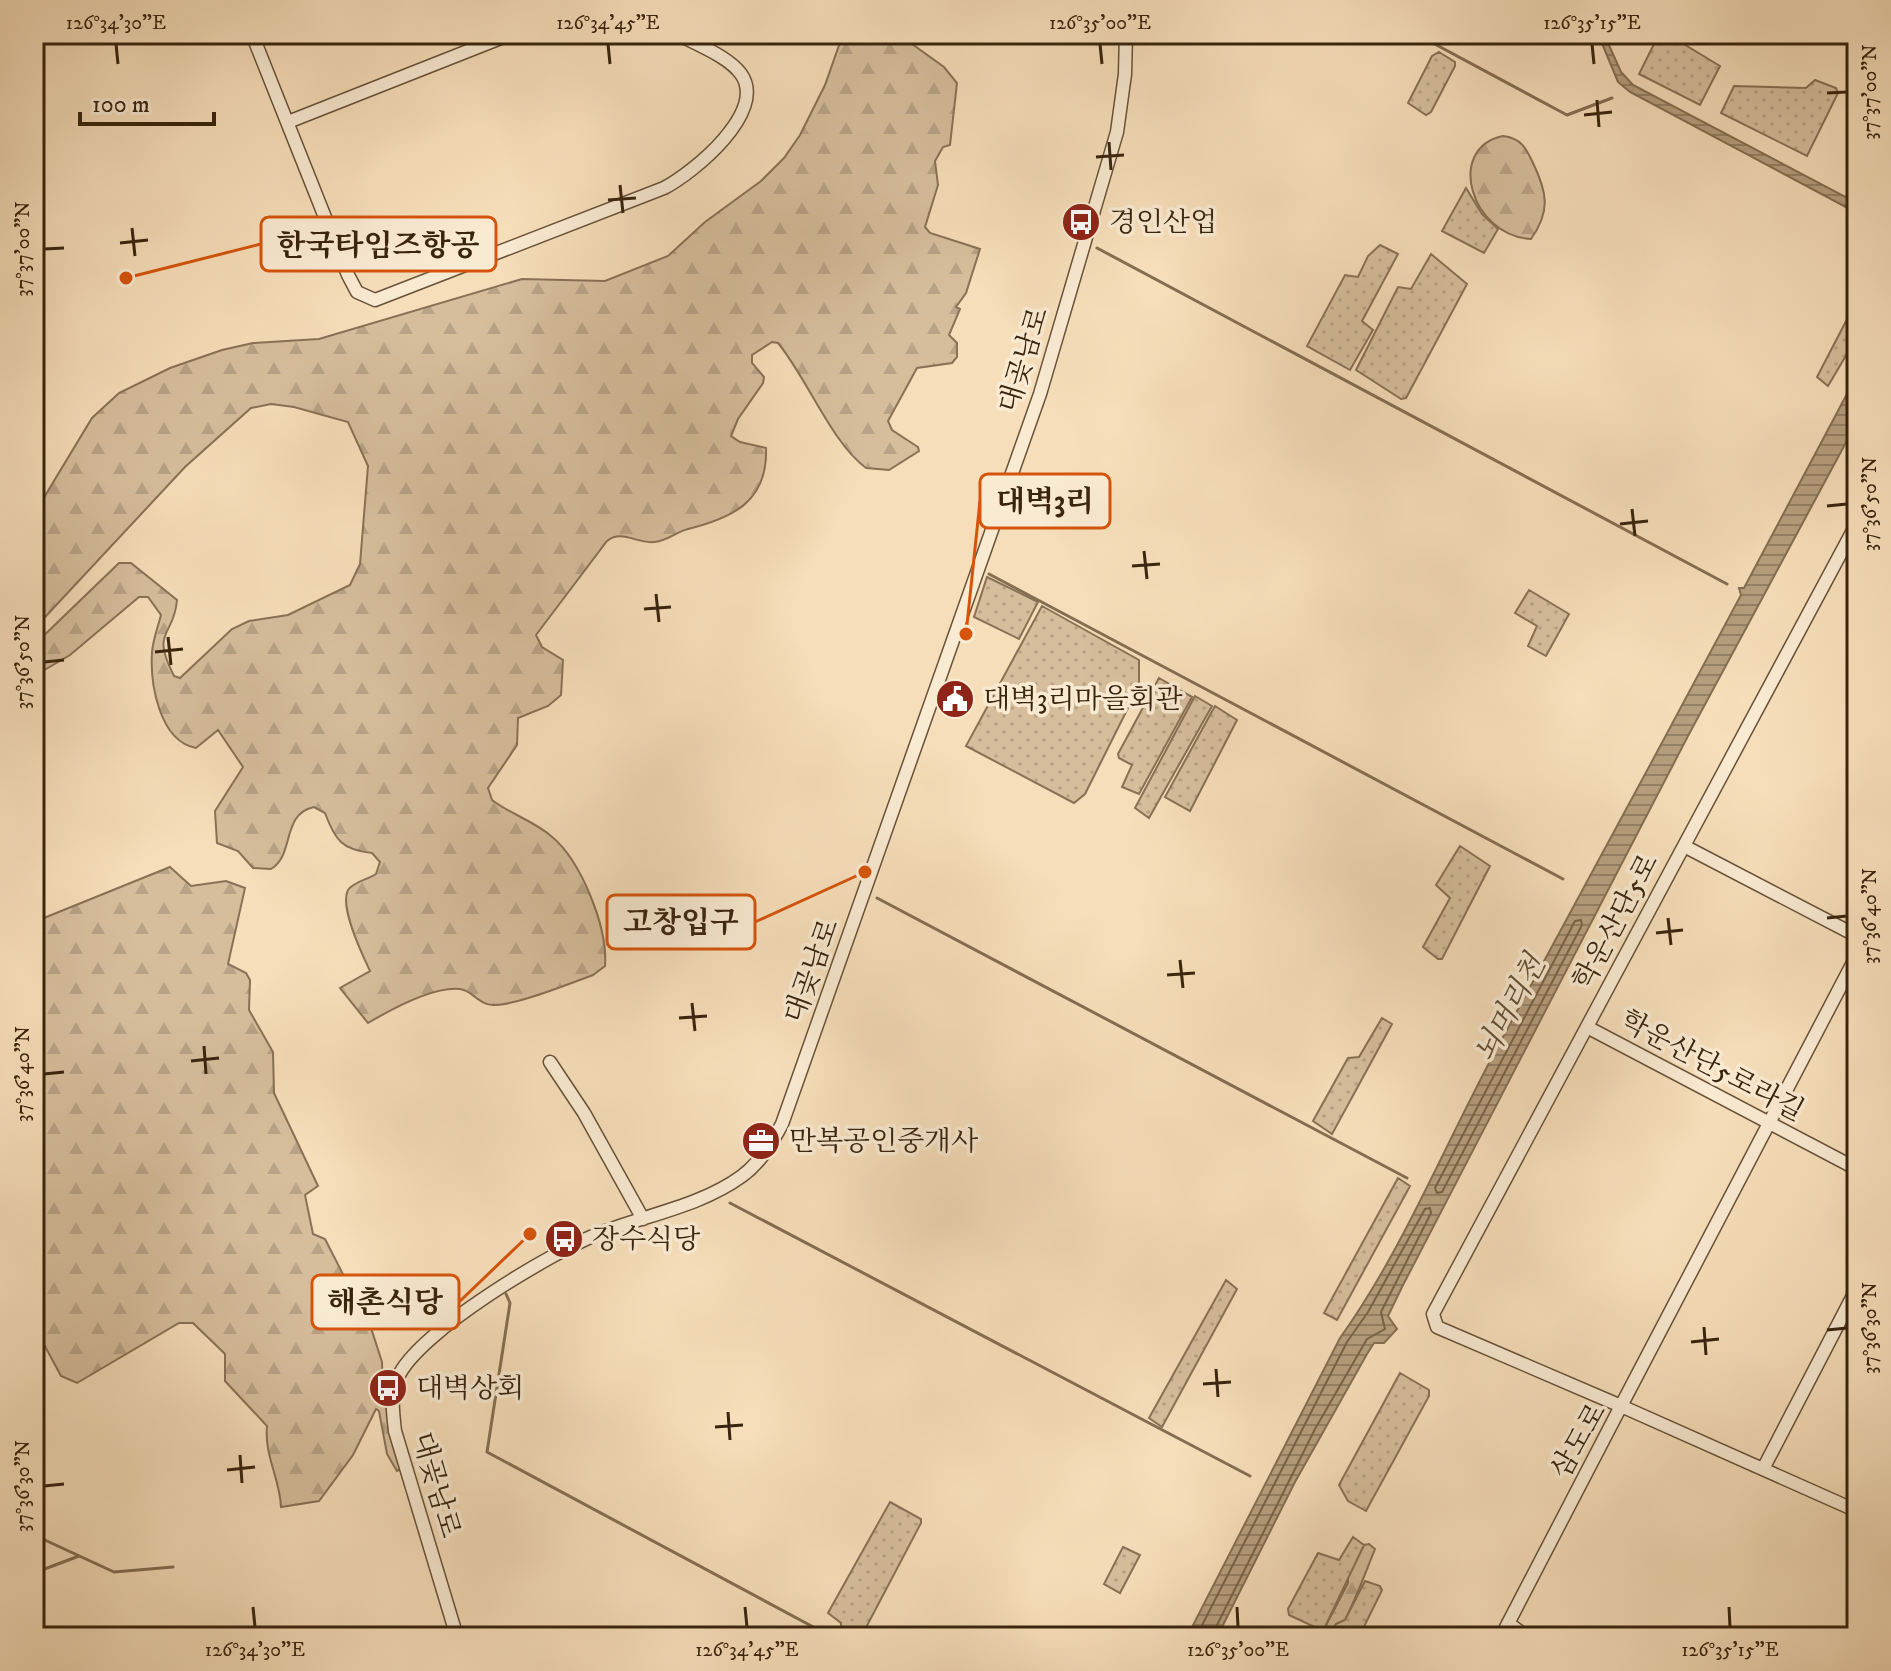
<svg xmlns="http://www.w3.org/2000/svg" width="1891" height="1671" font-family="'IM FELL DW Pica','Noto Serif KR',serif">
  <defs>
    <pattern id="forest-firs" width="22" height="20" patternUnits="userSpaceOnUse" patternTransform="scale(2)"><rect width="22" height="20" fill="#d6be9d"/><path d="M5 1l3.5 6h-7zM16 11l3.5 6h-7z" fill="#b8a386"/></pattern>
    <pattern id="park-dots" width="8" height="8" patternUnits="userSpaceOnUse" patternTransform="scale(2)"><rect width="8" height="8" fill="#d6be9d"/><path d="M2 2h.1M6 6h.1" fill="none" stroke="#b8a386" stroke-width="1.8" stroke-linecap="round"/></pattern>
    <pattern id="water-rules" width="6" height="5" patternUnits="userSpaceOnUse" patternTransform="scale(2)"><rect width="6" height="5" fill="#b69f7f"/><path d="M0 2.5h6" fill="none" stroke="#958166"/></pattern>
  </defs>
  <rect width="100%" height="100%" fill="#f6deba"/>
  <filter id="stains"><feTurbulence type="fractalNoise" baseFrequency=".0025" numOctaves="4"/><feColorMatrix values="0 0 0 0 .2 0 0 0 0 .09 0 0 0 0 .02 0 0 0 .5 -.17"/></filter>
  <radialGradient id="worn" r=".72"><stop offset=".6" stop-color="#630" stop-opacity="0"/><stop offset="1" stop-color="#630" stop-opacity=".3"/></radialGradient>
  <!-- forest -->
  <path fill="url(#forest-firs)" stroke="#887155" stroke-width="2" d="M843 34H898L944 67 957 83 950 145 943 147 935 161 938 185 925 227 930 233 980 249 966 293 956 307 960 309 949 335 957 343V357L952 363 917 368 888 421 892 430 918 447 919 451 889 470 866 468C831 442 807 378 778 343L772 342 752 355V363L764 377 763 383 738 419 731 436 740 442 766 448C768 502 732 518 688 529 676 532 667 541 654 542 637 544 622 529 607 541L536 635 542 647 563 660 561 695 548 706 518 718 517 745 488 788 492 800C510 814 534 821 551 836 581 860 608 928 605 966L593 975C571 983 514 1006 493 1005 479 1005 472 990 460 989 434 986 390 1010 368 1023L340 988 370 971C363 956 339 907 348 890 353 882 369 879 376 874L380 862 372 853C342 850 335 840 325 813L314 807C281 814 295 855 271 869L253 868 238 851 217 843 215 811 243 767 218 730 196 748C159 741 150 683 152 652 153 639 158 627 161 615L148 597H139L70 655 34 676V645L119 563H131L177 600C174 638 150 629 174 676L180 678 232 629 249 621 288 615 350 585 360 564 368 466 348 422 294 407 271 404 251 408 185 467 34 629V514L92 418 119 393 170 368 222 350 253 343 319 339 522 279 605 281 668 256 705 222 761 181 784 158 800 135 825 85Z
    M1503 136C1521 138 1526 148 1533 163 1547 192 1551 211 1531 239 1471 236 1445 148 1503 136Z
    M170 867 191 886 226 881 245 888 228 964 246 973 250 980 249 1010 273 1052 274 1093 318 1186 305 1195 313 1234 325 1239 372 1331 382 1362 383 1393 400 1469 397 1471 387 1454 379 1411 376 1409 353 1455 319 1501 281 1507C280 1479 264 1455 267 1426L225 1381V1354L193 1323H179L77 1383 61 1376 40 1337 34 1334V922Z
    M1369 1544 1375 1549C1365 1574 1357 1596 1345 1620L1336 1624 1328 1637H1320L1348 1583V1575L1364 1545Z"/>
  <!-- park -->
  <path fill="url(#park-dots)" stroke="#887155" stroke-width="2" d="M1659 34H1667L1720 66 1700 105 1639 74Z
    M1439 52 1455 62V66L1431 112 1426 115 1408 103 1432 56Z
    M1815 80 1836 88 1838 93 1807 156 1721 113 1734 86 1806 88Z
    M1466 188 1482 214 1498 229 1484 253 1442 231Z
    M1380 245 1398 254 1362 321 1373 330 1350 370 1307 346 1345 275 1358 277 1368 256Z
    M1431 254 1467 284 1406 398 1401 399 1356 370 1398 287 1411 289Z
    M1857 300V337L1828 386 1817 377Z
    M987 577 1038 602 1019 639 974 617Z
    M1529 590 1569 614 1546 656 1528 646 1537 626 1515 613Z
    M1042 606 1139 660V686L1085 794 1074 803 966 746Z
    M1159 678 1192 697 1139 794 1122 787 1132 765 1119 758 1118 754Z
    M1195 696 1212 706 1149 818 1135 808Z
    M1215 706 1237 720 1190 811 1165 797Z
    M1460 846 1490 866 1442 959H1438L1423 947 1450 898 1436 885Z
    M1382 1018 1392 1024 1332 1134 1313 1121 1348 1058 1359 1057Z
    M1398 1178 1410 1186 1337 1320 1324 1313Z
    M1226 1280 1237 1289 1162 1427 1149 1418Z
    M1400 1373 1429 1390V1396L1366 1511 1348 1501 1339 1485Z
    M890 1502 921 1519V1523L861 1637H841V1623L828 1613Z
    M1353 1537 1364 1545 1323 1631 1289 1615 1288 1609 1318 1553 1339 1560Z
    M1123 1547 1140 1555 1120 1593 1104 1584Z
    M1365 1581 1380 1586 1382 1590 1359 1637H1328L1336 1624 1345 1620Z"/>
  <!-- water -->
  <path fill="url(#water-rules)" stroke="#846e51" stroke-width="2" d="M1598 34H1604L1621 72 1633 85 1857 203V213L1630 92 1618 82Z
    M1857 375V422L1688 736 1402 1287 1388 1316 1397 1329 1384 1343H1374L1367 1354 1295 1482 1217 1637H1187L1340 1338C1403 1250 1444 1146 1496 1050 1578 899 1660 747 1741 595L1739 588H1744Z"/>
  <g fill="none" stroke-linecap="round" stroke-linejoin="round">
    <!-- shore -->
    <path stroke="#786246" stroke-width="2" d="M1581 920 1582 925 1442 1192 1437 1193 1435 1188 1575 921Z
      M1196 1637 1347 1342 1368 1312 1425 1209 1430 1208 1431 1213 1381 1312 1385 1329 1367 1339 1315 1429 1211 1637"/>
    <!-- stream -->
    <path stroke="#846e51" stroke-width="3" d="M1416 34 1567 115 1612 98
      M1097 248 1727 584
      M989 574 1563 879
      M877 898 1407 1178
      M730 1203 1250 1476
      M506 1294 510 1303 487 1452 832 1637
      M34 1535 114 1572 173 1567
      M34 1573 79 1556"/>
    <!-- minor casing -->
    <g stroke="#685238" stroke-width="15">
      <path id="minor" d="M252 34 348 275 357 292 375 300 664 188C693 173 768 112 741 74 728 56 697 45 678 34
        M288 122 511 34
        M1857 523 1433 1314 1437 1327 1621 1406 1857 955
        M1684 846 1857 936
        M1587 1027 1857 1169
        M550 1062 584 1113 643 1219
        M1763 1469 1857 1288
        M1508 1623 1527 1637
        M457 1637 395 1431C393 1413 390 1394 398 1377 419 1331 552 1252 600 1233 646 1215 701 1206 742 1176 760 1163 772 1143 782 1124L1040 394 1117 132 1125 74 1126 34
        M1501 1637 1621 1406 1857 1511"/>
    </g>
    <!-- minor -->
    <use href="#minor" stroke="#f9ead2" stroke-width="12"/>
  </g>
  <!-- ticks -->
  <path fill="none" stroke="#39240d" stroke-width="3" d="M116 44 118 64M608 44 610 64M1100 44 1102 64M1592 44 1594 64M1827 93 1847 92M1597 100 1599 127M1584 115 1612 112M1109 142 1111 170M1096 157 1124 155M620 185 623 213M608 200 636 198M132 228 135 256M120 243 148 240M44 249 64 248M1827 506 1847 504M1632 509 1635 536M1620 524 1648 521M1144 551 1147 579M1132 566 1160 564M656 594 659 622M644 609 671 607M168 637 171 665M155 652 183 649M44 662 64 660M1668 918 1671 945M1827 918 1847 916M1656 933 1683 930M1180 960 1183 988M1167 975 1195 973M692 1003 695 1031M679 1018 707 1016M204 1046 206 1074M191 1061 219 1058M44 1074 64 1072M1704 1327 1706 1355M1827 1330 1847 1328M1691 1342 1719 1339M1216 1369 1218 1397M1203 1384 1231 1382M728 1412 730 1440M715 1427 743 1425M240 1455 242 1483M227 1470 255 1467M44 1486 64 1484M253 1607 255 1627M745 1607 747 1627M1237 1607 1238 1627M1729 1607 1730 1627"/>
  <!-- icons -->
  <defs>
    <g id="bus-disc" transform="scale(2)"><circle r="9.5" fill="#8f2418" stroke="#f9ead2"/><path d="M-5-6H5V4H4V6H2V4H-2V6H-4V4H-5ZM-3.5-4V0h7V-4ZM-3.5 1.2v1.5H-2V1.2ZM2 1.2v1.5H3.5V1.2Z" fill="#fff"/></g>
    <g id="civic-disc" transform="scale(2)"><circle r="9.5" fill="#8f2418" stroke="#f9ead2"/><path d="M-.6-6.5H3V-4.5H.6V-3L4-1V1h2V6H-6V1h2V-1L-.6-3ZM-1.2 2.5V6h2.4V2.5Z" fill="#fff"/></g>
    <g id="office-disc" transform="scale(2)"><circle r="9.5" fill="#8f2418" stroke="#f9ead2"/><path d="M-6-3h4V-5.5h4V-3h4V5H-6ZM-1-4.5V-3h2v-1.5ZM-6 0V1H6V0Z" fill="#fff"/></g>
  </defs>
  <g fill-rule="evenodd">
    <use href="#bus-disc" x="1081" y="222"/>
    <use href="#civic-disc" x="955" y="699"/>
    <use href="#office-disc" x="761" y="1141"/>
    <use href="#bus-disc" x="564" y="1239"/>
    <use href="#bus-disc" x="388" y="1388"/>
  </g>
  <g text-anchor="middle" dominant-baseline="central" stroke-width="7" stroke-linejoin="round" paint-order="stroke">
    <!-- poi labels -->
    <g font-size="28" fill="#39240d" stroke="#f9ead2" text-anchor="start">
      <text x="1109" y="222">경인산업</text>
      <text x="983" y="699">대벽3리마을회관</text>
      <text x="789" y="1141">만복공인중개사</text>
      <text x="592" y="1239">장수식당</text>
      <text x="416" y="1388">대벽상회</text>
    </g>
    <!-- street labels -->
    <g font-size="28" fill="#39240d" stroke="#f9ead2">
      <text transform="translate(1024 360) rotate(-73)">대곶남로</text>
      <text transform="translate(1616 922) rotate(-62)">학운산단5로</text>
      <text transform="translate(812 971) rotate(-70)">대곶남로</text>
      <text transform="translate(1712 1066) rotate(28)">학운산단5로라길</text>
      <text transform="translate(1579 1441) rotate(-60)">삼도로</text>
      <text transform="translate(436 1485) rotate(74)">대곶남로</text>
    </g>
    <!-- water labels -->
    <g font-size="30" font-style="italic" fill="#654f35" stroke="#f9ead2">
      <text transform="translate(1511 1009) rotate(-62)">뇌머리천</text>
    </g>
  </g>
  <!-- callouts -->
  <path fill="none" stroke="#d6540c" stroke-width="3" d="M126 278L261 244M966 634L980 501M865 872L755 922M530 1234L459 1302"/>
  <g fill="#d6540c" stroke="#f9ead2" stroke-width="3">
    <circle cx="126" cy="278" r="8"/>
    <circle cx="966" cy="634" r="8"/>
    <circle cx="865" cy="872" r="8"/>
    <circle cx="530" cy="1234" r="8"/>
  </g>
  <g fill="#f9ead2" stroke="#d6540c" stroke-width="3">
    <rect x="261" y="217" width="235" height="54" rx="8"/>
    <rect x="980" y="474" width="130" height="54" rx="8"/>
    <rect x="607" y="895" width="148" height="54" rx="8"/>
    <rect x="312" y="1275" width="147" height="54" rx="8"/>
  </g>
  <g font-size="30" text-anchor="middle" font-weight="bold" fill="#39240d">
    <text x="378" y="255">한국타임즈항공</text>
    <text x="1045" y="511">대벽3리</text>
    <text x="681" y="932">고창입구</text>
    <text x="385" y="1312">해촌식당</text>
  </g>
  <!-- margin -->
  <rect width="1891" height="1671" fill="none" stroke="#f6deba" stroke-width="88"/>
  <!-- scale -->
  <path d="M80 112v12h134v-12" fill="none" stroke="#39240d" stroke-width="4"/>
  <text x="92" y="112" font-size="24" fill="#39240d" stroke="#f9ead2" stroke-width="6" paint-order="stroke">100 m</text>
  <rect x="44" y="44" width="1803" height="1583" fill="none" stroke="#39240d" stroke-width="3"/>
  <g font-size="20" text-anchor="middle" fill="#39240d">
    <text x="116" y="29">126°34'30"E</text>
    <text x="608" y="29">126°34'45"E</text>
    <text x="1100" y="29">126°35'00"E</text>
    <text x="1592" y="29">126°35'15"E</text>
    <text transform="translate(1869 92) rotate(-90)" y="7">37°37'00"N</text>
    <text transform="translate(22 249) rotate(-90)" y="7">37°37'00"N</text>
    <text transform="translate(1869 504) rotate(-90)" y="7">37°36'50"N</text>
    <text transform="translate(22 662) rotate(-90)" y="7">37°36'50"N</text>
    <text transform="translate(1869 916) rotate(-90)" y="7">37°36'40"N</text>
    <text transform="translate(22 1074) rotate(-90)" y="7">37°36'40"N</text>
    <text transform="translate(1869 1328) rotate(-90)" y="7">37°36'30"N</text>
    <text transform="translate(22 1486) rotate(-90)" y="7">37°36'30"N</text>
    <text x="255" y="1656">126°34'30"E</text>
    <text x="747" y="1656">126°34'45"E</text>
    <text x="1238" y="1656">126°35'00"E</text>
    <text x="1730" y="1656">126°35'15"E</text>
  </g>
  <rect width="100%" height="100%" filter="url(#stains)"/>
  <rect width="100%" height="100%" fill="url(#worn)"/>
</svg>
